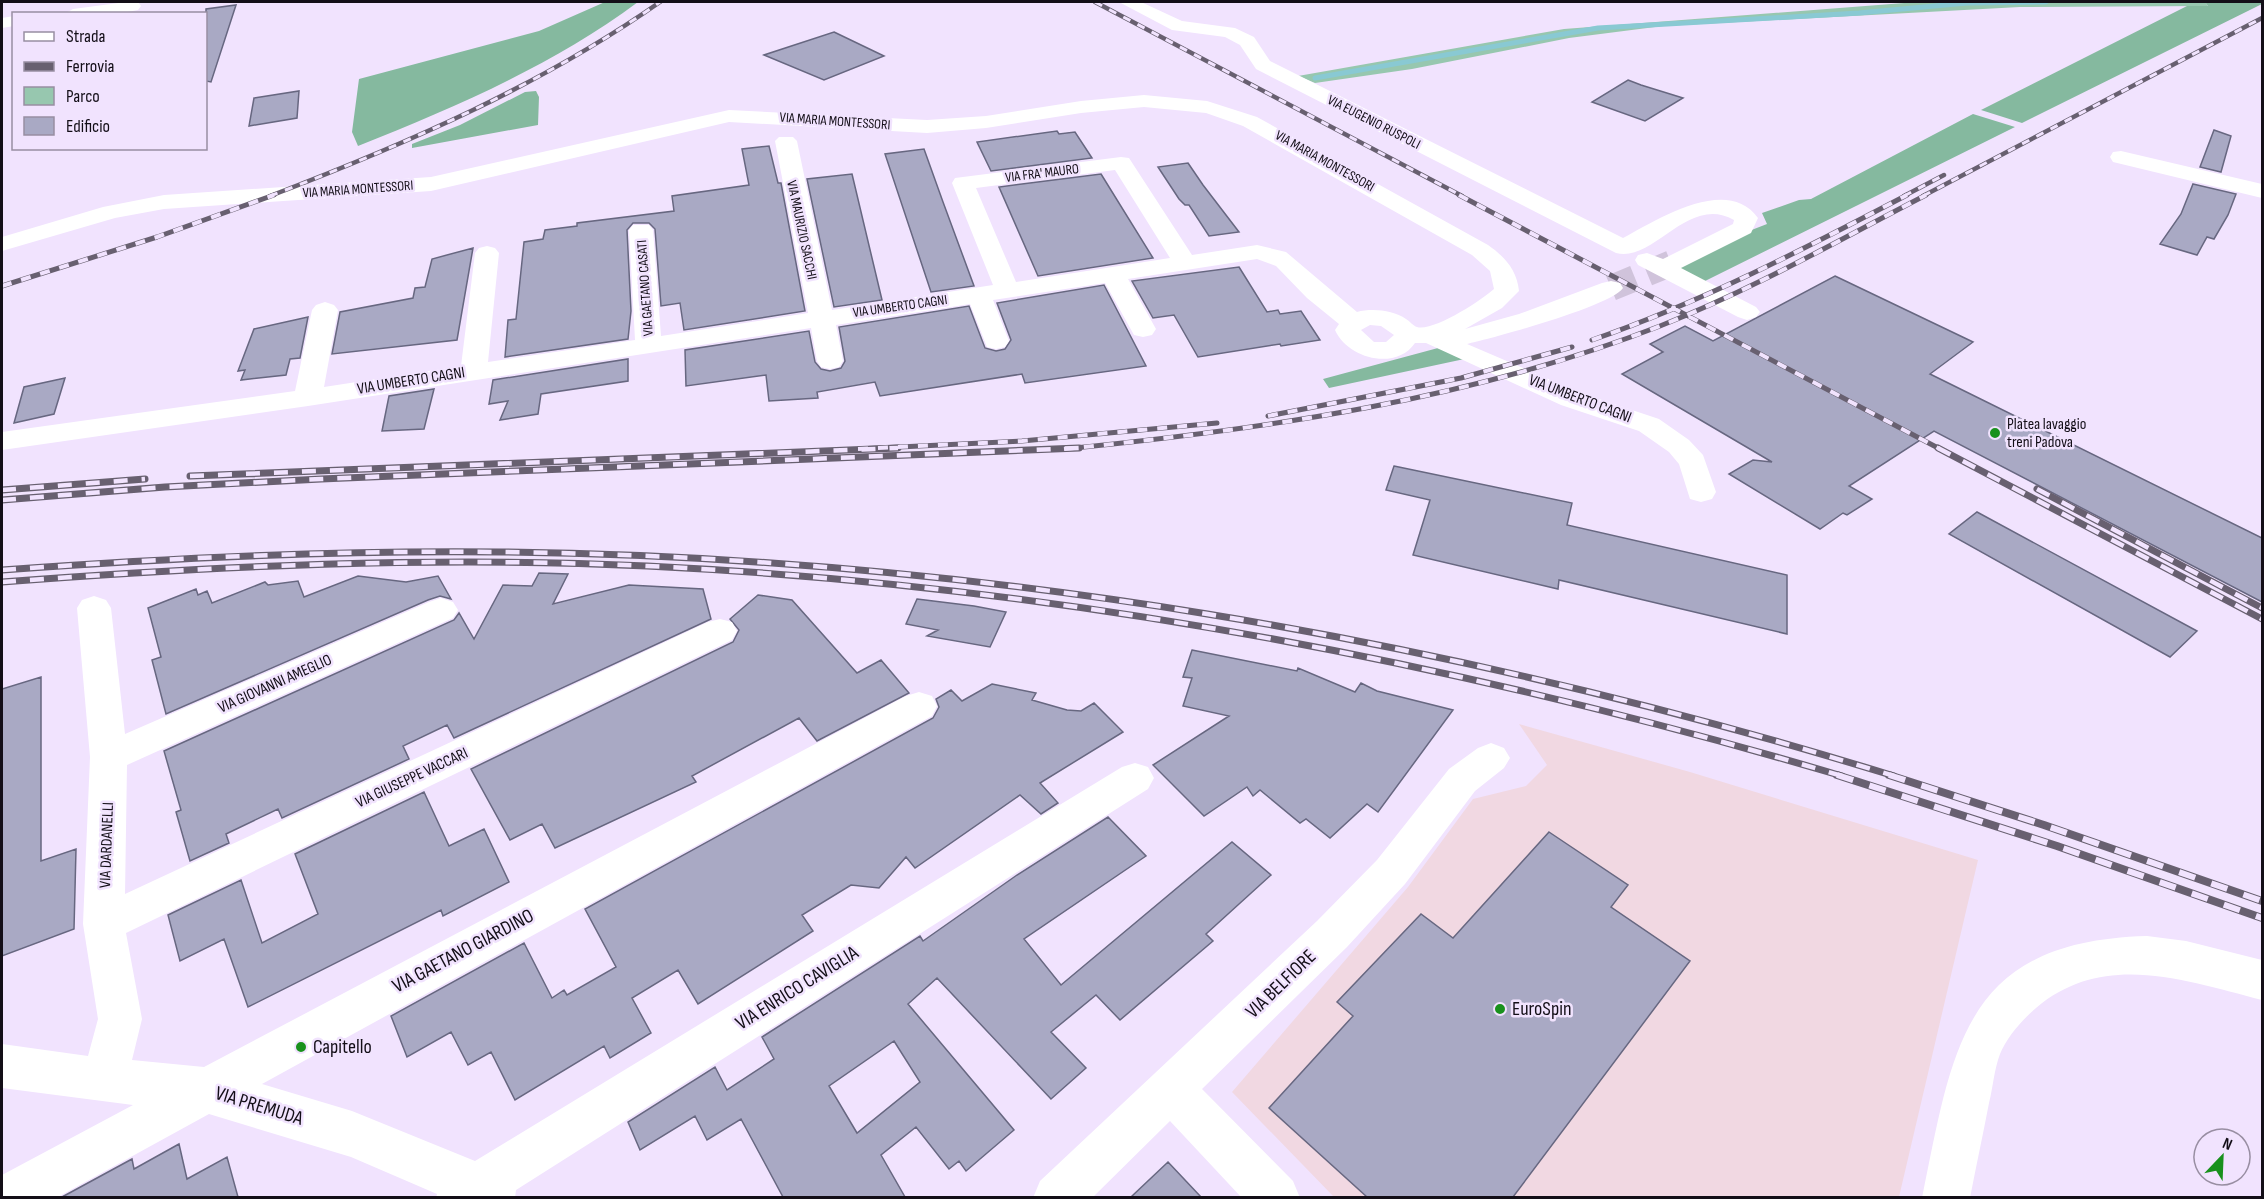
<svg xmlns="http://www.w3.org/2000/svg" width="2264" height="1199" font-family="'Sofia Sans Condensed',sans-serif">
  <rect width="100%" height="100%" fill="#f1e3fe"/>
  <!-- commercial -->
  <path fill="#f1d8e2" d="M1519 724 1690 772 1978 860 1899 1197H1334L1232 1092 1408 887 1473 799 1526 786 1547 765Z"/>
  <!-- green -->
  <path fill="#97c7af" d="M1917 2H2205L2208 6 2020 7 1663 26 1569 38 1412 69 1315 83 1298 76 1564 29Z"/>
  <!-- forest -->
  <path fill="#85b99f" d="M605 2H638C553 65 456 107 358 146L352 132 359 79 539 31Z
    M2205 2H2262V4L2022 123 1981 110 2187 6H2208Z
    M536 91 539 97 538 125 412 148V144L460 125 525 92Z
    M1973 114 2015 127 1693 287 1665 271 1731 238 1767 224 1762 213 1799 200 1811 199Z
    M1438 348 1469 358 1329 388 1323 379Z"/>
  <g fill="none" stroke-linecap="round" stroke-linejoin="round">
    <!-- stream -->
    <path stroke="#89c9d3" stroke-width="5" d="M1315 78 1598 28 1859 13 1967 3 2046 2"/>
  </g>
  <!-- building -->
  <path fill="#a9a9c4" stroke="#676780" stroke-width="1.5" fill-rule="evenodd" d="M236 5 211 82 206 81V9Z
    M834 32 884 56 824 80 764 55Z
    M1628 80 1641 85 1683 98 1645 121 1592 102Z
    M299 91 297 118 249 126 254 98Z
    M2214 130 2231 136 2221 172 2200 167Z
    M1057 131 1059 134 1075 132 1092 158 991 171 977 142Z
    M769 146 778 183H781L805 311 684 330 680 303 661 306 655 229 649 223H633L627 230 631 311 628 339 505 357 508 320 516 319 524 242 543 239 545 230 577 226V223L674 211 672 196 749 185 742 149Z
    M924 149 943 202 974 286 931 292 885 154Z
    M1188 163 1203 185 1239 232 1209 236 1189 205H1185L1179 199 1158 167Z
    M852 174 882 300 834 307 807 179Z
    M1101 174 1153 258 1038 276 999 187Z
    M2193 184 2236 194 2228 215 2214 239 2207 237 2197 255 2160 244 2181 214Z
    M473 248 457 340 332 354 340 312 413 298 415 288 425 287 432 259Z
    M1239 267 1267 312 1278 310 1280 314 1301 311 1320 340 1281 346 1280 344 1198 357 1174 315 1153 318 1132 281Z
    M1835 276 1973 342 1930 374 2262 538V602L1934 431 1849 486 1872 499 1847 515 1843 513 1820 529 1729 474 1753 460 1772 462 1622 374 1663 352 1650 344 1685 326 1713 341Z
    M1104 285 1146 366 1025 383 1022 374 880 396 875 382 817 392 818 398 769 401 766 375 686 386 685 350 809 331 815 362 821 369 830 371 841 368 845 361 839 327 969 306 985 348 996 351 1005 349 1011 340 997 303Z
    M308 317 300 358 290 359 286 375 241 380 245 370 238 371 254 329Z
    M628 359V381L541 394 538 414 500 420 508 401 489 404 493 380Z
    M65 378 54 414 14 423 24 387Z
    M434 389 424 429 382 431 389 396Z
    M1394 466 1572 503 1567 525 1787 575V634L1559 580 1558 589 1413 555 1430 500 1386 490Z
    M1977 512 2197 631 2170 657 1949 534Z
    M539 573 568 574 553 604 629 585 703 589 711 619 454 738 447 725 403 746 409 759 282 818 278 809 226 834 229 843 190 861 176 812 181 810 164 751 454 620 459 613 474 639 503 585 532 586Z
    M358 576 406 582 438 576 451 599 440 596 428 600 166 714 152 660 161 657 148 608 196 589 198 595 207 591 212 603 265 582 268 585 298 581 304 597Z
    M758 595 792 600 857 673 881 660 909 693 817 741 799 718 692 776 696 782 555 848 542 824 510 840 471 769 733 642 739 630 730 619Z
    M917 599 974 606 1006 612 990 647 927 636 938 630 906 624Z
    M1192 650 1297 671 1298 668 1355 692 1361 683 1377 691 1453 710 1378 812 1367 804 1330 838 1306 819 1300 823 1260 790 1253 796 1247 787 1204 816 1153 765 1229 716 1183 706 1192 678 1183 677Z
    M41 677V861L76 849 74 929 2 956V689Z
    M992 684 1036 693 1032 700 1067 710 1081 711 1094 703 1123 732 1040 783 1058 803 1041 814 1020 795 915 868 906 857 879 888 851 885 802 915 813 931 698 1004 678 970 632 998 651 1033 610 1058 604 1046 515 1100 491 1052 468 1065 451 1032 407 1057 391 1016 524 943 552 998 564 990 567 995 616 967 585 909 933 718 939 707 936 699 951 690 962 701Z
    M424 792 449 846 484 829 509 882 443 916 441 910 248 1007 224 939 180 961 168 915 241 880 262 943 318 914 295 854Z
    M1108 817 1146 856 1024 939 1061 985 1232 842 1271 875 1206 934 1213 941 1120 1020 1096 995 1051 1032 1086 1068 1051 1099 937 978 908 1004 1014 1130 966 1171 959 1161 949 1169 916 1127 881 1155 905 1197H783L741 1119 707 1140 695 1116 640 1150 628 1122 715 1067 727 1090 774 1059 762 1037 920 936 923 941 1017 875ZM894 1041 920 1082 857 1133 829 1086Z
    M1549 832 1628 885 1611 907 1690 961 1513 1197H1367L1269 1108 1353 1016 1337 1002 1421 914 1453 938Z
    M179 1144 187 1179 227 1157 238 1197H62L132 1159 134 1169Z
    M1168 1162 1201 1197H1131Z"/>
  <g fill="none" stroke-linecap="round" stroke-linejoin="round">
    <!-- minor-tunnel -->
    <path stroke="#d0c3db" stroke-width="26" stroke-dasharray="26 13" stroke-linecap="butt" d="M1611 288 1672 263"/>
    <!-- minor -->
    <path fill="#fff" fill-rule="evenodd" d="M126 2H138L141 6 138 10 116 14H64L73 9Z
      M1119 2H1141L1182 21 1235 28 1254 37 1270 61 1623 238C1655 221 1727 174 1758 218L1751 233 1681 268 1756 307 1760 312 1756 317 1747 320 1738 317 1638 265 1635 260 1638 255 1647 253 1663 259 1733 224 1734 220C1688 194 1654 263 1616 253L1256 69 1240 45 1225 37 1172 30Z
      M14 16V26L2 28V18Z
      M1144 95 1207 101 1257 117 1488 245C1505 257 1517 270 1519 291L1502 308 1465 329 1519 314 1602 283 1611 281 1620 283 1623 288C1611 306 1494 338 1467 344L1581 393 1659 419 1689 440 1703 455 1716 492 1712 499 1701 502 1690 499 1679 464 1669 452 1639 431 1561 405 1426 343H1415C1396 371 1348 359 1335 330L1339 324 1307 298 1276 266 1257 259 1128 279 1156 329 1152 335 1143 337 1134 335 1105 283 993 300 1009 341 1005 347 996 349 987 347 970 304 836 325 843 361 839 367 830 369 821 367 817 361 811 328 308 406 2 450V432L295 391 312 310 316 305 325 302 334 305 338 310 324 387 461 366 475 253 479 248 487 246 495 248 499 253 488 362 635 340 629 230 633 225H649L653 230 661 336 808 313 775 141 779 137H793L797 141 832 310 993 285 952 183 955 178 1121 157 1129 158 1192 255 1257 245 1286 252 1357 312C1372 308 1393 310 1406 319 1410 321 1413 326 1417 327 1433 332 1482 300 1494 289L1490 271 1472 255 1243 126 1206 113 1144 107 1081 113 986 128 927 133 729 122 431 191 164 209 115 218 2 251V237L103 207 164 195 431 177 729 110 927 120 986 116 1081 101ZM1115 170 1170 258 1016 282 976 188ZM1370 325 1381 326 1394 335 1386 342H1374L1361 330Z
      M2121 151 2262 184V198L2113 162 2110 157 2113 152Z
      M94 596 106 600 111 608 125 734 429 602 441 598 453 602 458 610 453 618 127 765 125 894 708 622 720 619 732 622 737 631 732 640 126 933 142 1019 132 1060 204 1067 906 696 919 692 932 696 937 706 932 716 262 1084 352 1111 475 1161 1122 767 1135 763 1148 767 1154 778 1148 789 516 1190 515 1198H436L437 1194 351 1157 209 1114 56 1198H2V1175L133 1105 2 1088V1044L88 1056 98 1019 83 924 90 757 77 608 82 600Z
      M1491 743 1504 748 1510 758 1504 768 1475 791 1405 884 1347 947 1202 1089 1293 1181 1300 1198H1242L1170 1121 1092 1198H1033L1040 1181 1317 921 1377 860 1449 769 1478 748Z
      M2147 936 2186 941 2262 960V1000C2187 981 2104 950 2036 1008 2022 1020 2007 1037 2000 1054 1994 1070 1993 1087 1989 1103 1983 1135 1976 1166 1970 1198H1922C1953 1047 1963 941 2147 936Z"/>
    <!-- rail-far3 casing -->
    <g stroke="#686070" stroke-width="4.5">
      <path id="rail-far3" d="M1095 2 1462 196
        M270 196C406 144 540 86 660 2
        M1904 196 1944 175
        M1923 196 2262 18"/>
    </g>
    <!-- rail-far2 casing -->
    <g stroke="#686070" stroke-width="5">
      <path id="rail-far2" d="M1459 195 1940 449
        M2 286 157 237 274 195
        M1592 340C1702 302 1804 249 1907 195
        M1268 416 1461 378 1572 347
        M858 449 1022 441 1217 423
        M1064 449C1266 429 1470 400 1660 326 1752 290 1839 240 1926 195"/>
    </g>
    <!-- rail-far1 casing -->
    <g stroke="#686070" stroke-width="7">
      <path id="rail-far1" d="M1938 448 2262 619
        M190 476 898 448
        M2037 489 2262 608
        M2 490 145 479
        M2 500 165 487 321 479 1079 448
        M2 570C169 558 335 550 502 552 973 557 1444 637 1894 776
        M2 582C217 566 432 556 647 566 1052 585 1454 661 1842 776"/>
    </g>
    <!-- rail casing -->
    <g stroke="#686070" stroke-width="8">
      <path id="rail" d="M1837 775 2057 846 2262 918
        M1889 775 2044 825 2262 901"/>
    </g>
    <!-- rail-far3 -->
    <use href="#rail-far3" stroke="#f1e3fe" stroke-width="3" stroke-dasharray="8" stroke-linecap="butt"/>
    <!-- rail-far2 -->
    <use href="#rail-far2" stroke="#f1e3fe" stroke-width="4" stroke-dasharray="10" stroke-linecap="butt"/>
    <!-- rail-far1 -->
    <use href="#rail-far1" stroke="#f1e3fe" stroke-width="4.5" stroke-dasharray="14" stroke-linecap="butt"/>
    <!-- rail -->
    <use href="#rail" stroke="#f1e3fe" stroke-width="6" stroke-dasharray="17" stroke-linecap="butt"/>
  </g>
  <!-- markers -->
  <g fill="#19911d" stroke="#f1e3fe" stroke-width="2">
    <circle cx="1995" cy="433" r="6"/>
    <circle cx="1500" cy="1009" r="6"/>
    <circle cx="301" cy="1047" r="6"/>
  </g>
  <g text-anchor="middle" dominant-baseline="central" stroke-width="5" stroke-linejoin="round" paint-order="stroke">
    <!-- far-street labels -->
    <g font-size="14" fill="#130e17" stroke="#f1e3fe">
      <text transform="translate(835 121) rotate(4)">VIA MARIA MONTESSORI</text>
      <text transform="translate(1374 122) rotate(27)">VIA EUGENIO RUSPOLI</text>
      <text transform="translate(1325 161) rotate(29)">VIA MARIA MONTESSORI</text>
      <text transform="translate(1042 173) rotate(-7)">VIA FRA' MAURO</text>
      <text transform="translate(358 189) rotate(-4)">VIA MARIA MONTESSORI</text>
      <text transform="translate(802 230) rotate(78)">VIA MAURIZIO SACCHI</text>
      <text transform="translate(645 288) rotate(-94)">VIA GAETANO CASATI</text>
      <text transform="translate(900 306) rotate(-8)">VIA UMBERTO CAGNI</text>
    </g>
    <!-- street labels -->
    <g font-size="16" fill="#130e17" stroke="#f1e3fe">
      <text transform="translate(411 381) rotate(-9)">VIA UMBERTO CAGNI</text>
      <text transform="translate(1580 399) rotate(21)">VIA UMBERTO CAGNI</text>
      <text transform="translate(275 684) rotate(-24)">VIA GIOVANNI AMEGLIO</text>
      <text transform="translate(412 778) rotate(-25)">VIA GIUSEPPE VACCARI</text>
      <text transform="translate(107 845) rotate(-88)">VIA DARDANELLI</text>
    </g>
    <!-- poi labels -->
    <g font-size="16" fill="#130e17" stroke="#f1e3fe" text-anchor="start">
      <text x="2007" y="424">Platea lavaggio<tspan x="2007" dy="18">treni Padova</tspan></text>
    </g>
    <!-- near-street labels -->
    <g font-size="20" fill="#130e17" stroke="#f1e3fe">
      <text transform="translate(463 951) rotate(-28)">VIA GAETANO GIARDINO</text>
      <text transform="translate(1281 984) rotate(-44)">VIA BELFIORE</text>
      <text transform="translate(797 988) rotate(-32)">VIA ENRICO CAVIGLIA</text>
      <text transform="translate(259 1106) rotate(17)">VIA PREMUDA</text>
    </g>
    <!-- near-poi labels -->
    <g font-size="20" fill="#130e17" stroke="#f1e3fe" text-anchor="start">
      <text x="1512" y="1009">EuroSpin</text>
      <text x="313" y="1047">Capitello</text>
    </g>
  </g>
  <!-- border -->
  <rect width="2264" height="1199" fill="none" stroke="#130e17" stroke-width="6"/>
  <!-- legend -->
  <rect x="12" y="12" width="195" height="138" fill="#f1e3fe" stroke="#988ea2" stroke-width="1.5"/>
  <rect x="24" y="32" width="30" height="9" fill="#ffffff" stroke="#988ea2" stroke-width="1.5"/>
  <text x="66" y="42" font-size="18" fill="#130e17">Strada</text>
  <rect x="24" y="62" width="30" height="9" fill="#686070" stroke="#988ea2" stroke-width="1.5"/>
  <text x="66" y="72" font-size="18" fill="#130e17">Ferrovia</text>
  <rect x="24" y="87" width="30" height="18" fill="#97c7af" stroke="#988ea2" stroke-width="1.5"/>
  <text x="66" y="102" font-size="18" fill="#130e17">Parco</text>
  <rect x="24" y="117" width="30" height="18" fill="#a9a9c4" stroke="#988ea2" stroke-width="1.5"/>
  <text x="66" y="132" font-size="18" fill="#130e17">Edificio</text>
  <!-- north arrow -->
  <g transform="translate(2222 1157) rotate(23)"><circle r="28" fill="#f1e3fe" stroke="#988ea2" stroke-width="1.5"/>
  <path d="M0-4.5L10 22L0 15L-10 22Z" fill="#19911d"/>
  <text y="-9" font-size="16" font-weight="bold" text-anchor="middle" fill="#130e17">N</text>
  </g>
</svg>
